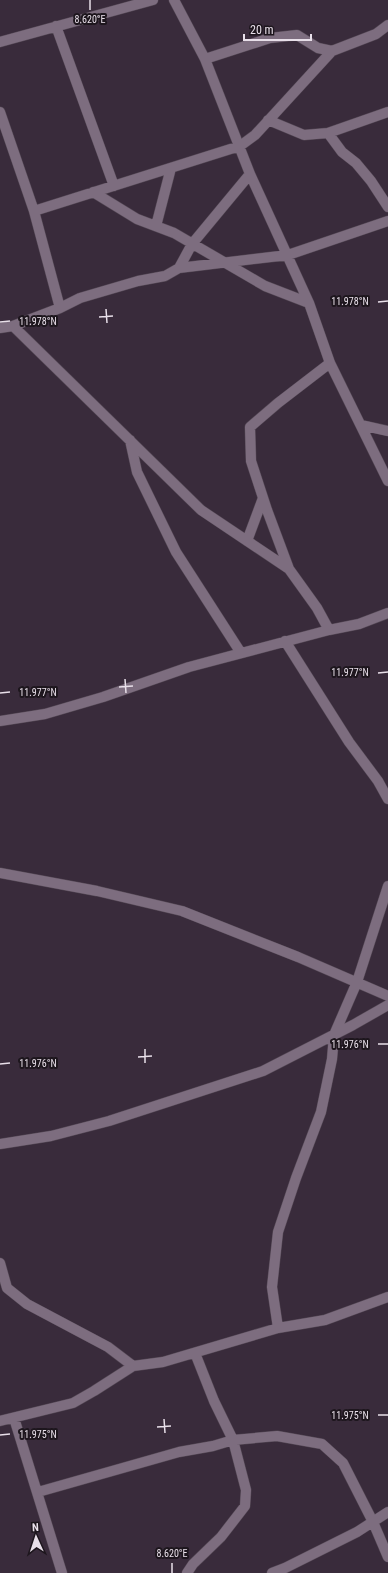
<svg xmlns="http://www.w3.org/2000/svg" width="388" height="1573" font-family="'Roboto Condensed',sans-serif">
  <rect width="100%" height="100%" fill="#392b3b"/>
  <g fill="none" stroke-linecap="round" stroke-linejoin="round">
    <!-- street casing -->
    <g stroke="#544855" stroke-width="11">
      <path id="street" d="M174 0 205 59 250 174 309 303 330 363 388 481
        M56 26 114 186
        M0 42 153 0
        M205 59 270 38 297 35 318 48 332 51 376 34 388 25
        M0 112 34 211 60 308
        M268 120 304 135 328 133 388 112
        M328 133 342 152 356 163 371 181 388 207
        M93 192 137 219 174 233 265 286 309 303
        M34 211 240 146 255 135 332 51
        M156 226 171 168
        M179 268 192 244 250 174
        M13 326 201 510 289 569 317 608 329 630 359 624 388 613
        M0 328 13 326 60 308 80 298 138 281 165 276 179 268 288 255 388 221
        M361 425 388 431
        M130 440 137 472 176 552 241 653
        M247 541 263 498
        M289 569 267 510 251 461 250 427 278 403 330 363
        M285 641 349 742 378 781 388 799
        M0 721 45 714 103 697 189 667 329 630
        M0 873 97 891 182 911 298 957 388 996
        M0 1144 51 1136 109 1121 263 1071 353 1025 388 1005
        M0 1263 7 1288 27 1304 108 1347 133 1366
        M278 1328 272 1287 278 1232 296 1178 321 1112 332 1059 334 1035 357 982 388 886
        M14 1418 62 1573
        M0 1421 73 1403 94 1391 133 1366 163 1362 278 1328 325 1320 388 1297
        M38 1492 179 1452 213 1446 233 1440 277 1436 322 1444 343 1463 373 1522 388 1557
        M187 1573 193 1564 221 1537 245 1506 246 1490 233 1440 214 1401 195 1353
        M272 1573 285 1568 357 1532 388 1512"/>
    </g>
    <!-- street -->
    <use href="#street" stroke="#7d6d7f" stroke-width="10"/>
  </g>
  <!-- ticks -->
  <path fill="none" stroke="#e8dfe9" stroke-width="1.5" d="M90 0V10M378 302 388 301M106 309 107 323M99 317 113 316M0 322 10 321M378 673 388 672M125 679 126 693M119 687 133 686M0 693 10 692M378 1044H388M145 1049V1063M138 1057 152 1056M0 1064 10 1063M378 1415H388M164 1419 165 1433M157 1427 171 1426M0 1435 10 1434M172 1563V1573"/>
  <g font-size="10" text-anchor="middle" fill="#e8dfe9" stroke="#1d161d" stroke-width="4" stroke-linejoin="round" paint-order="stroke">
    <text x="90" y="23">8.620°E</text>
    <text x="350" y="305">11.978°N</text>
    <text x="38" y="325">11.978°N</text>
    <text x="350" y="676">11.977°N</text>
    <text x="38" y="696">11.977°N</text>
    <text x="350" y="1048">11.976°N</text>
    <text x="38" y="1067">11.976°N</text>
    <text x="350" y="1419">11.975°N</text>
    <text x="38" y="1438">11.975°N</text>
    <text x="172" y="1557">8.620°E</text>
  </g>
  <!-- north arrow -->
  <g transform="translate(36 1537) rotate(357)" stroke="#1d161d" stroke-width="3" paint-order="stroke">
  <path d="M0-3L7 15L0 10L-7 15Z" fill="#e8dfe9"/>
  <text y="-6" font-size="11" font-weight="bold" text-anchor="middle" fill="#e8dfe9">N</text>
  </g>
  <!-- scale -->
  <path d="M244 34v6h67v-6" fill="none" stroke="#e8dfe9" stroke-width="2"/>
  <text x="250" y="34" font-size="12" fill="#e8dfe9" stroke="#1d161d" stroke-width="3" paint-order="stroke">20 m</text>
</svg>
